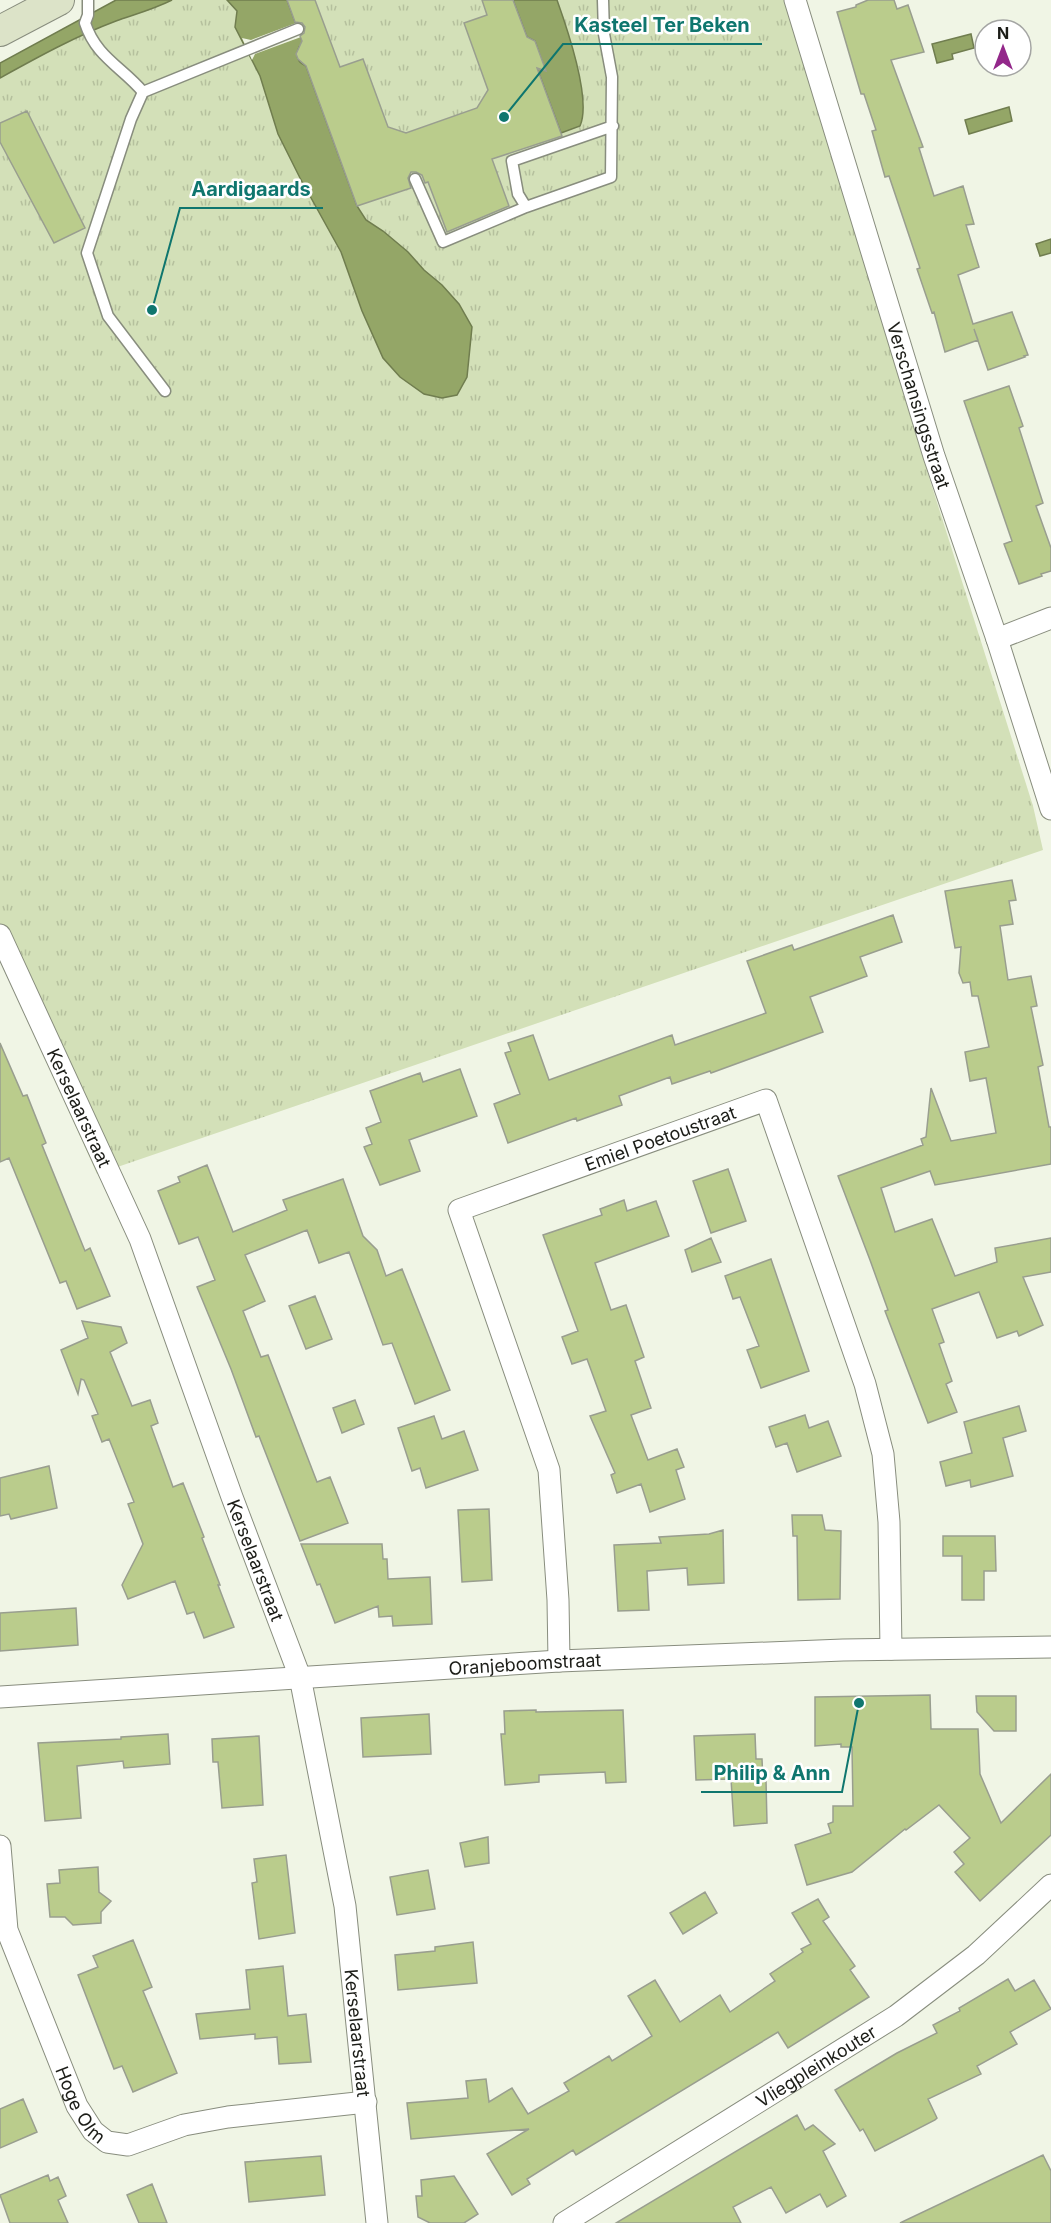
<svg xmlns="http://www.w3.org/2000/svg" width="1051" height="2223" font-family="Inter,sans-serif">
  <defs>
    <pattern id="park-tufts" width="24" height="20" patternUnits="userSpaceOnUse" patternTransform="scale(1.5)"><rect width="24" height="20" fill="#d3e0b8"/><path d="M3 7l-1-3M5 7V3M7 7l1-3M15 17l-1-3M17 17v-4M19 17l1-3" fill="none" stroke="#b5c09d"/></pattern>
  </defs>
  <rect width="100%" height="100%" fill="#f0f5e5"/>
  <!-- park -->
  <path fill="url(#park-tufts)" d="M116 0H785L923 458 1033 806 1043 850 97 1174 0 957V63Z"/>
  <!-- water -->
  <path fill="#94a667" stroke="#707d4f" stroke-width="1.5" d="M116 0H172C154 9 136 14 116 21 76 36 38 57 0 78V63Z
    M227 0H287L304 46 299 47C295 56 297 62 306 66L357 206 366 220 383 231 408 252 424 270 442 285 459 304 472 327 467 377 457 395 442 398 424 394 400 377 383 358 362 311 341 252 300 178 278 134 260 76 235 27 237 11Z
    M513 0H557C567 28 592 99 580 126L561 133 537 68 545 70 535 41 527 37Z
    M971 34 974 48 952 54 953 59 937 63 932 44Z
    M1009 107 1012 121 969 134 965 120Z
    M1051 239V253L1040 256 1036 244Z"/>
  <!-- pier -->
  <path fill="#f0f5e5" d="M296 23 301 37 255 54 252 60 242 38 251 40Z"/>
  <!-- building -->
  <path fill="#bacc8c" stroke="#999e8f" stroke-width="1.5" d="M287 0H315L340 67 363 59 388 127 406 133 477 108 488 90 464 23 487 15 482 0H513L527 37 535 41 546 71 537 68 562 136 492 159 509 206 447 232 428 182 425 183 422 175 416 172H411L408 178 411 188 357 206 306 66 298 59 296 54 302 41 300 36 304 33 305 27 302 23 295 22Z
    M868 0H894L897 9 908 5 924 52 891 60 923 147 919 148 934 196 963 186 974 224 966 225 979 267 958 275 973 324 1012 312 1028 355 1024 356 1025 357 988 370 974 329 978 340 945 352 934 312 932 313 917 269 920 268 889 176 885 177 872 131 876 130 864 94H861L837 12 856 7V5Z
    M27 111 85 228 54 243 0 142V123Z
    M1009 386 1023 426 1019 428 1043 503 1036 506 1051 548V571L1041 574 1042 576 1019 584 1004 544 1012 541 964 401Z
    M1012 880 1016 900 1009 901 1013 924 1000 926 1008 980 1031 976 1037 1006 1031 1007 1043 1065 1038 1067 1049 1127H1051V1164L935 1185 930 1171 881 1188 895 1232 932 1219 955 1276 997 1262 995 1248 1051 1238V1272L1023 1277 1043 1325 1019 1336 1017 1331 997 1338 979 1292 932 1309 944 1342 939 1344 952 1381 946 1384 957 1412 928 1423 885 1311 888 1310 870 1260 838 1176 923 1145 921 1139 926 1137 931 1088 951 1141 996 1133 986 1078 970 1081 965 1052 989 1047 978 996H972L970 982 963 983 959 973 961 947 955 948 945 891Z
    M893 915 902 942 860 957 867 976 810 997 823 1032 711 1073 710 1071 672 1084 670 1077 619 1096 622 1105 577 1121 576 1118 508 1143 494 1104 520 1094 505 1053 511 1051 508 1043 533 1035 549 1080 672 1035 675 1045 766 1013 747 961 792 945 794 950Z
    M0 1043 23 1096 27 1095 46 1143 42 1145 85 1251 90 1248 110 1296 77 1309 66 1281 60 1283 9 1158 0 1162Z
    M460 1069 477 1116 409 1140 420 1171 380 1185 364 1147 372 1144 366 1128 381 1122 370 1091 420 1073 423 1082Z
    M207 1165 233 1232 287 1210 283 1200 343 1179 363 1236 377 1250 386 1276 402 1269 450 1390 415 1404 392 1343 383 1345 349 1252 319 1263 307 1230 245 1255 265 1301 243 1311 261 1357 268 1355 317 1482 330 1477 348 1523 300 1541 259 1436 256 1437 231 1369 197 1287 215 1280 198 1237 179 1244 158 1191 180 1182 178 1177Z
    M728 1169 746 1221 711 1233 693 1181Z
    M624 1200 627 1211 656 1201 669 1236 595 1263 611 1310 626 1305 644 1357 635 1361 651 1408 631 1415 648 1460 677 1449 684 1467 676 1470 685 1499 650 1512 641 1484 617 1493 611 1475 615 1473 590 1416 606 1411 587 1359 572 1364 562 1337 578 1331 543 1235 602 1215 600 1209Z
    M711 1238 721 1262 692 1272 685 1250Z
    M771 1259 809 1371 761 1388 747 1350 759 1346 740 1297 733 1299 725 1276Z
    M315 1296 332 1339 306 1349 289 1306Z
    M82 1321 121 1327 127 1343 110 1352 132 1406 150 1400 158 1423 151 1426 173 1487 183 1483 204 1537 202 1538 220 1585H218L234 1627 204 1638 194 1612 187 1614 175 1581 128 1599 122 1585 143 1544 128 1504 134 1502 109 1439 102 1442 92 1416 98 1414 84 1380 81 1379 78 1394 61 1350 88 1338Z
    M355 1400 364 1424 342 1433 333 1408Z
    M1019 1406 1026 1431 1003 1438 1013 1476 971 1487 970 1480 946 1486 940 1462 972 1453 964 1422Z
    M805 1415 809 1428 828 1421 841 1456 797 1472 787 1443 776 1447 769 1427Z
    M434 1416 442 1439 464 1431 478 1470 426 1488 420 1468 412 1471 398 1428Z
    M49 1466 57 1508 11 1519 9 1514 0 1516V1478Z
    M489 1509 492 1580 462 1582 458 1510Z
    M792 1515H822L825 1530 841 1531 840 1599 798 1600 797 1536H793Z
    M723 1530 724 1583 688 1585 687 1568 647 1571 649 1610 618 1611 614 1545 661 1543 659 1537 709 1534Z
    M943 1536H995L996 1571H984V1600H962V1556H943Z
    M301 1544H382L383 1559H387L388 1579 430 1577 432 1624 393 1626 392 1616 379 1617 378 1606 335 1623 320 1584 317 1585Z
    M76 1608 78 1645 0 1651V1613Z
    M930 1695 931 1729H978L980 1774 1001 1823 1051 1774V1835L980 1901 955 1872 964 1864 954 1852 970 1838 939 1805 906 1830 905 1829 852 1872 807 1885 795 1845 831 1833 828 1824 833 1822V1806H853L852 1747H841V1744L815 1746V1697Z
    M976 1696H1016V1731H994L977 1712Z
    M536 1710V1712L623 1710 626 1782 606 1783 605 1772 539 1775V1782L505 1785 501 1734H505L504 1711Z
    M429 1714 431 1754 363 1757 361 1718Z
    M168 1734 170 1764 124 1768 123 1761 77 1766 81 1818 45 1821 38 1743 121 1739V1737Z
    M755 1734 756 1759H762L763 1781 766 1780 767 1823 734 1826 731 1779 696 1780 694 1736Z
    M259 1736 263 1805 222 1808 218 1762H213L212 1739Z
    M488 1837 489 1863 465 1867 460 1843Z
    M286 1855 295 1933 259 1939 252 1883 257 1882 254 1859Z
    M98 1867 99 1892 111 1901 101 1912V1923L73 1925 65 1917H50L47 1884 60 1883 59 1870Z
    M428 1870 435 1909 397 1915 390 1877Z
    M705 1892 717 1913 683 1934 670 1913Z
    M818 1899 829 1917 823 1921 855 1966 850 1970 869 1997 788 2048 778 2032 576 2155 573 2150 527 2179 530 2184 512 2195 487 2154 529 2129 411 2139 407 2103 468 2098 466 2081 486 2079 489 2102 512 2088 528 2114 569 2091 564 2083 609 2056 612 2061 652 2036 628 1996 655 1980 680 2022 720 1995 730 2012 775 1981 770 1974 803 1952 801 1949 811 1944 792 1913Z
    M133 1940 152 1987 143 1991 177 2073 133 2092 122 2066 114 2069 78 1975 98 1967 93 1956Z
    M473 1942 477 1983 398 1990 395 1955 435 1951V1947Z
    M283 1966 288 2016 306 2014 311 2062 279 2064 277 2037 255 2039V2034L200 2039 196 2014 250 2009 246 1970Z
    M1008 1979 1015 1991 1034 1980 1051 2009 1010 2032 1017 2044 977 2066 981 2074 928 2099 937 2118 935 2120 875 2151 863 2129 860 2131 835 2090 897 2053 937 2033 933 2025 960 2011 959 2008Z
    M23 2099 37 2132 0 2148V2109Z
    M797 2115 805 2130 813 2125 835 2144 823 2151 846 2196 827 2207 820 2194 786 2213 771 2187 733 2207 741 2223H616Z
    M1043 2155 1051 2171V2223H900Z
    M321 2156 325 2195 249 2202 245 2162Z
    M48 2175 50 2181 58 2177 66 2196 58 2200 68 2223H10L0 2195Z
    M454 2176 478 2214 464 2223H430L418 2217 416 2196H422L421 2180Z
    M152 2184 167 2223H139L127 2195Z"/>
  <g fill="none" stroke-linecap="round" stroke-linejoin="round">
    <!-- lane casing -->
    <g stroke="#888d7e" stroke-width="13">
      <path id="lane" d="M88 0V15L85 23C96 57 122 67 143 92L131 119 87 253 108 316 165 391
        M603 0 604 34 612 77 611 177 526 207 518 194 512 161 613 126
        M143 92 298 29
        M415 179 443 242 526 207"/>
    </g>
    <!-- street casing -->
    <g stroke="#888d7e" stroke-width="23">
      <g id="street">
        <path id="s1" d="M795 0 934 456 997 639 1051 809"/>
        <path d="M997 639 1051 618"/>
        <path id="s2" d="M0 935 140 1239 232 1497 300 1677 345 1906 377 2223"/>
        <path id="s3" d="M559 1661 558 1600 549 1470 459 1210 766 1100 865 1384 883 1454 889 1522 891 1649"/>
        <path id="s4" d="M0 1697 559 1661 843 1650 1051 1647"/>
        <path id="s5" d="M0 1846 7 1930 77 2106 93 2131 107 2142 128 2145 184 2125 228 2117 366 2102"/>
        <path id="s6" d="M564 2223 896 2016 976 1955 1051 1885"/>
      </g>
    </g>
    <!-- secondary casing -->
    <g stroke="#888d7e" stroke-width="32">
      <path id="secondary" d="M0 31 59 0"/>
    </g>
    <!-- lane -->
    <use href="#lane" stroke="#fff" stroke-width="10"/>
    <!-- street -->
    <use href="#street" stroke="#fff" stroke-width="21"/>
    <!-- secondary -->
    <use href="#secondary" stroke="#dce3c8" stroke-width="30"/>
  </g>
  <g text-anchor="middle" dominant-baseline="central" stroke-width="5" stroke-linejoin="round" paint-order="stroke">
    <!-- street labels -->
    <g font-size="18" fill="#1c1d18" stroke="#fff">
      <text stroke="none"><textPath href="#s1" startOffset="424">Verschansingsstraat</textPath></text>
      <text stroke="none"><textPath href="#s2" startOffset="190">Kerselaarstraat</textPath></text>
      <text stroke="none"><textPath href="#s3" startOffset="680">Emiel Poetoustraat</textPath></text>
      <text stroke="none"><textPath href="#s2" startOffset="676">Kerselaarstraat</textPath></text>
      <text stroke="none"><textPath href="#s4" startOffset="526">Oranjeboomstraat</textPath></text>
      <text stroke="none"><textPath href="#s2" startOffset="1162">Kerselaarstraat</textPath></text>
      <text stroke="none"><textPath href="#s6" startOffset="297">Vliegpleinkouter</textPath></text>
      <text stroke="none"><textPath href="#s5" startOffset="274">Hoge Olm</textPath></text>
    </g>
  </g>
  <!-- callouts -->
  <path fill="none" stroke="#0f766e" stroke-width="2" d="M504 117L563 44H762M152 310L180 208H323M859 1703L842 1792H701"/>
  <g fill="#0f766e" stroke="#fff" stroke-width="2">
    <circle cx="504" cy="117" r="6"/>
    <circle cx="152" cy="310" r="6"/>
    <circle cx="859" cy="1703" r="6"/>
  </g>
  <g font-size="20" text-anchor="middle" font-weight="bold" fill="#0f766e" stroke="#fff" stroke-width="5" stroke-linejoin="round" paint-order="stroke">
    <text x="662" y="32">Kasteel Ter Beken</text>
    <text x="251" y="196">Aardigaards</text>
    <text x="772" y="1780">Philip &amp; Ann</text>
  </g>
  <!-- north arrow -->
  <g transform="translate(1003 48)"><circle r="28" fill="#ffffff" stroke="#a4a5a3" stroke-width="1.5"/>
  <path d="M0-4.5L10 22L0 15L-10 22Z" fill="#93288a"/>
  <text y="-9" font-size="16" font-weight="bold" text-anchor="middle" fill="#1c1d18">N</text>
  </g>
</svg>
